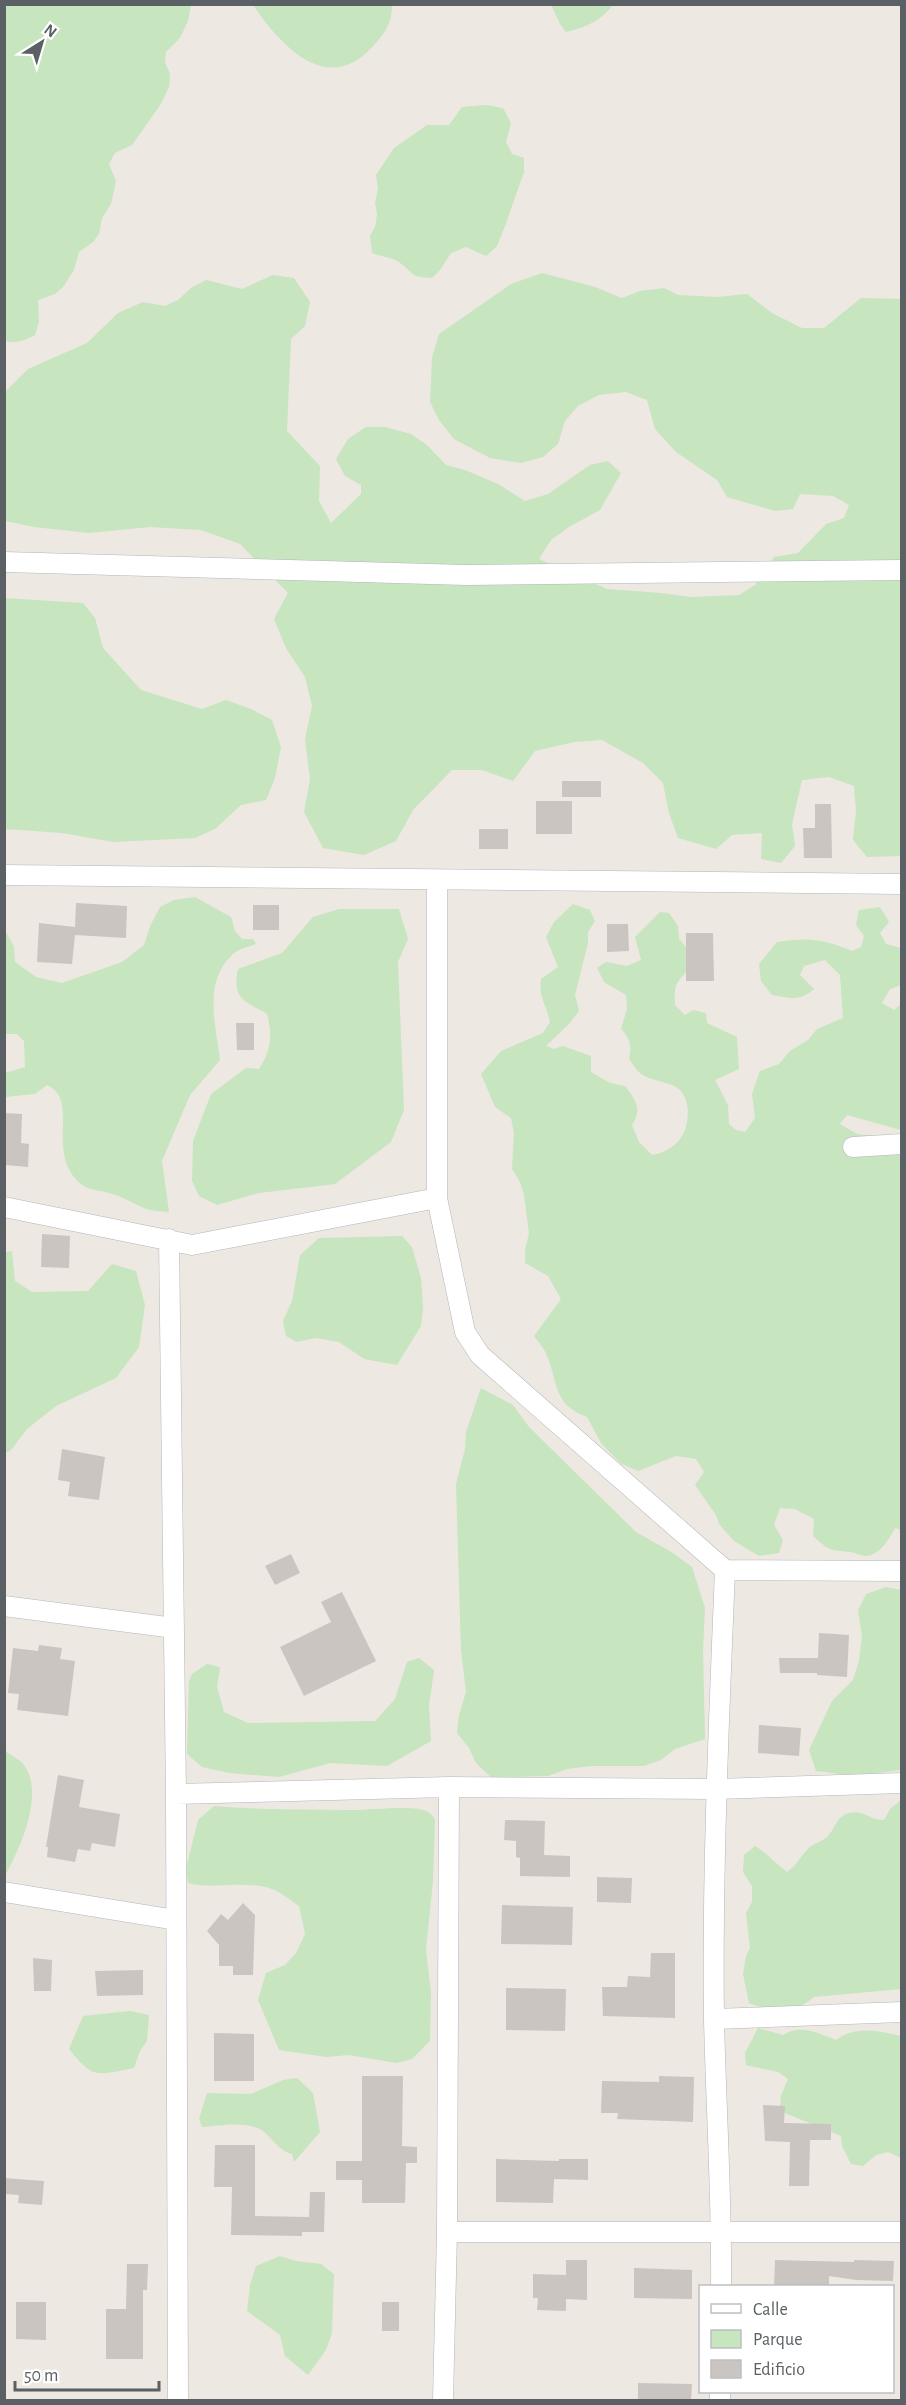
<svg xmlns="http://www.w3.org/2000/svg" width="906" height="2405" font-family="'Alegreya Sans',sans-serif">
  <rect width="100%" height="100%" fill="#ede8e2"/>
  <!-- green -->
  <path fill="#c7e5be" d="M4 5H191L188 21 180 38 166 52 165 62 170 74 169 87 161 104 132 145 115 153 109 164 116 181 111 204 102 218 99 234 93 242 79 252 74 270 63 287 55 294 38 300 39 322 35 335C25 340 16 344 4 341Z
    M253 5H392C392 22 386 32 374 45 328 98 281 46 253 5Z
    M554 5V4L613 5C600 21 587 27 566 32L560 24 552 7Z
    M486 105 503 108 511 123 506 142 512 154 524 158V172L505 226 497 246 486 256 466 247 451 253 440 270 432 278C410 277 415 274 399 262 393 258 380 256 372 253L370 236 376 224 377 213 375 203 378 189 376 175 394 148 427 125H449L462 107Z
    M542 273 595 287 622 298 640 291 664 288 678 295 717 297 747 294 772 313 802 328H824L861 298 901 299V856L867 857 853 840 856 811 854 786 829 777 802 780 792 824 795 846 781 863 761 859 762 833 732 835 716 849 678 838 669 813 663 783 643 763 602 740 574 742 535 751 513 781 482 770H452L413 810 396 841 364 855 323 848 304 812 310 779 305 739 312 706 305 677 286 648 274 619 288 593 240 544 201 530 150 527 89 533 34 527 5 521V392L28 369 87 343 118 313 143 302 165 306 178 300 191 288 206 280 242 289 273 275 294 278 310 302 305 326 291 339 287 431 320 466 319 501 331 523 361 494V485L345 476 336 459 348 439 366 427H385L411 434 427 445 446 465 465 470 498 484 525 501 548 494 590 465 608 461 621 473 600 510 569 527 551 540 539 559 607 589 661 593 690 597 739 595 755 585 774 557 798 553 826 524 844 518 849 505 833 496 800 494 793 509 775 511 727 497 717 480 676 452 655 429 647 400 626 392 599 395 578 406 565 421 558 444 543 457 521 463 490 458 454 439 439 420 430 402 432 357 439 334 511 284Z
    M4 598 83 603 95 618 103 648 141 690 202 709 226 700 251 709 272 720 281 747 275 778 266 800 241 805 215 829 195 838 113 842 62 833 5 829Z
    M195 897 231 917 235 931 242 939H253L256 944C248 947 237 949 231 956 203 983 216 1026 220 1060L190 1095 162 1161 169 1212C162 1211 153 1211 146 1209 136 1205 127 1199 116 1195 106 1191 89 1191 81 1184 44 1153 81 1100 47 1085L35 1094 5 1097V1073L25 1067 24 1041 17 1034H5V930L14 947 15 962 36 977 62 983 122 962 144 945 151 924 160 907 174 900Z
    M573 904 590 910 595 921 588 932V943L575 995 579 1011 569 1024 546 1046 554 1049 563 1046 591 1056V1072L610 1083 625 1086C635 1099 643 1109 632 1125L639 1142 652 1155C666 1153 680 1144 685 1130 690 1115 690 1092 672 1085 662 1081 650 1080 641 1074 636 1070 633 1064 629 1059 632 1045 630 1038 621 1029L627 1009 626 995 604 982 597 968 606 962 627 966 641 960 635 937 660 912 669 913 678 926 679 939 693 955C690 975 677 976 675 990 674 995 675 1001 675 1005L685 1015 693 1010 706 1013 707 1023 737 1037 739 1069 715 1080 728 1105 729 1124 736 1130 745 1132 755 1118 752 1094 760 1071 779 1064 790 1051 808 1040 817 1029 843 1018 840 975 825 960 804 966 800 975 814 989C800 1002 789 998 772 995L761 981 759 964 777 942C807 937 825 939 852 951L861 947 864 936 856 925 859 910 880 907 889 922 880 933 886 944 901 948V985L890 989 882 1003 894 1010 901 1004V1130L847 1115 840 1124 857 1134 888 1138 901 1155 902 1530 895 1528C889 1539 880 1556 865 1556 860 1555 855 1553 851 1552 829 1550 830 1551 813 1536L814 1519 795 1509 780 1508 774 1525 783 1540 779 1553 759 1556 734 1541 719 1524 716 1515 695 1485 704 1472 696 1459 676 1456 638 1471 620 1463 601 1443 587 1417C553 1404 559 1385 547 1356 545 1349 539 1343 534 1336L561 1299 548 1276 525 1263V1250L529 1233 524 1195 520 1182 512 1169 514 1133 511 1118 495 1107 481 1074 501 1051 543 1033 550 1022C547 1007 538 995 541 979L558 967 546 937 554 922Z
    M339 909H399L408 939 398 962 404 1110 391 1142 335 1184 259 1193 217 1205 199 1196 192 1181 193 1141 211 1094 246 1068 259 1069C271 1051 273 1035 267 1014 244 1000 232 1000 238 969L282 953 313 917Z
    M402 1236 412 1247 421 1278 423 1308 421 1326 397 1365 364 1359 339 1342 315 1338 297 1342 286 1336 283 1321 292 1301 300 1255 319 1238Z
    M12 1251 15 1281 32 1292 88 1291 112 1264 136 1271 145 1305 139 1347 116 1378 56 1406 27 1429 11 1450 5 1453 4 1252Z
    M481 1388 513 1405 529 1427 636 1532 673 1553 692 1567 705 1608 703 1651 705 1739 675 1749 661 1760 643 1766H592L567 1769 548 1776 512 1777 494 1780 476 1763 469 1748 457 1733 459 1715 466 1692 461 1650 456 1484 465 1449 466 1432Z
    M886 1587 901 1590V1770L856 1776 816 1771 809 1750 832 1701 853 1680 859 1661 862 1636 858 1610 866 1594Z
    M419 1658 434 1670 429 1706 431 1741 387 1766 330 1763 279 1777 229 1773 202 1767 187 1754 189 1681 192 1674 207 1664 220 1667 217 1687 224 1712 248 1723 375 1721 395 1699 407 1662Z
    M5 1751C10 1755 19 1759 24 1765 45 1794 20 1848 5 1876Z
    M901 1800V1989L814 1997C795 2014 771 2013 749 2003L743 1974 746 1956 750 1948 746 1913 752 1902V1886L743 1872 744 1855 755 1846C767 1853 775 1863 787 1872 797 1866 800 1856 809 1848 814 1843 822 1842 828 1836 836 1827 836 1817 849 1813 864 1809 871 1821 884 1820L890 1809Z
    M214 1806C259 1810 304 1809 349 1810 367 1811 414 1804 428 1812 431 1813 432 1816 435 1819L433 1881 426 1950 431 1993 430 2041 412 2059 397 2063 349 2055 326 2057 279 2050 258 2000 266 1973 285 1965 296 1953 305 1934 299 1906C292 1901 283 1894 275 1890 248 1879 216 1890 188 1883L186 1869 198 1820Z
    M130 2011 149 2015 147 2041 140 2051 134 2068C96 2075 94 2080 69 2049L83 2016Z
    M758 2028 783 2035C801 2024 818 2033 836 2040 856 2025 879 2031 901 2036V2158L888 2152 876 2155 863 2166 851 2164 842 2146 841 2136 780 2111 781 2096 788 2079 778 2072 746 2065 745 2053Z
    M297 2078 313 2093 320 2132 294 2162 292 2154C279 2151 273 2139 263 2131 247 2120 220 2126 202 2127L199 2119 207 2093 251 2094 283 2080Z
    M280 2256 296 2261 321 2264 334 2274 332 2333 326 2350 308 2375 285 2356 280 2335 247 2311 250 2285 256 2266Z"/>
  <!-- building -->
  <path fill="#cac5c1" d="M562 781H601V797H562Z
    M536 801H572V834H536Z
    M815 804H831L832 858H804L803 828H815Z
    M479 829H508V849H479Z
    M76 903 127 906 126 938 75 935 72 964 37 962 39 923 75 927Z
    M253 905H279V930H253Z
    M607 924H628L629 951 607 952Z
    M686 933H713L714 981H686Z
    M236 1023H254V1050H237Z
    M4 1113 22 1114 21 1143 29 1144 28 1167 5 1165 6 1134H4Z
    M42 1234 70 1236 69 1268 41 1267Z
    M62 1449 105 1457 99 1500 68 1496 70 1482 58 1480Z
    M291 1554 300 1573 275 1585 265 1566Z
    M342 1592 376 1661 304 1696 280 1647 331 1622 321 1602Z
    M819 1633 849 1635 847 1677 817 1675V1673H780L779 1658H818Z
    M39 1645 62 1648 60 1659 75 1661 68 1716 17 1710 19 1694 8 1693 13 1648 38 1651Z
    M759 1725 801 1728 799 1756 758 1753Z
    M58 1775 84 1780 79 1807 120 1814 115 1847 92 1843 90 1851 78 1849 75 1862 47 1857 48 1847H46Z
    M505 1820 545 1821 544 1855 570 1856V1877L520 1876V1858L516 1857V1841L504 1840Z
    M597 1877 632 1878 631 1903 597 1902Z
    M243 1903 255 1915 253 1975H233V1966H219V1945L207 1931 221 1914 228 1920Z
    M502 1905 573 1907 572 1945 501 1944Z
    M651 1953H675V2018L603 2016 602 1987H627L628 1976 650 1977Z
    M33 1958 52 1960 51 1991H34Z
    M143 1970V1995L97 1996 95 1971Z
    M506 1988 566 1989 565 2031 506 2030Z
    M214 2033 254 2034V2081H214Z
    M362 2076H403L402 2146 417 2147V2163H406L405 2203H362V2180H336V2161H362Z
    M659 2076 694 2077 693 2122 617 2119 618 2113H601L602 2081 659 2082Z
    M763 2105 785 2106 784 2123 831 2124V2140H810L809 2186H789L790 2142 765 2141Z
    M215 2145H255V2216L309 2217 310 2192H325L324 2232H302V2236L231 2235 232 2187H214Z
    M496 2159 559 2161V2159H588V2180L554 2179 553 2203 496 2202Z
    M4 2178 44 2181 42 2205 18 2203 19 2195 4 2194Z
    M566 2260H587V2300L566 2299V2311L537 2310 538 2298H533V2274L566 2275Z
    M775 2260 854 2262V2260L894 2261 893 2281 856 2280 829 2276V2286H774Z
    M127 2264H148L147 2290H143V2359H106V2309H126Z
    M634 2268 692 2270V2299L634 2298Z
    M16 2302H46V2340L16 2339Z
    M382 2302H399V2331H382Z
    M638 2383 692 2384 691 2400H638Z"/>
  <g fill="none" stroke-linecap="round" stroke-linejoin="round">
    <!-- street casing -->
    <g stroke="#b2b6b9" stroke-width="21">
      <path id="street" d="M4 562 466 575 902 570
        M4 875 902 884
        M437 880V1198L465 1332 480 1355 725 1570 902 1571
        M853 1147 902 1144
        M4 1207 192 1245 437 1198
        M169 1239 176 1794 178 2400
        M4 1606 174 1628
        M176 1794 449 1787 716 1789 902 1783
        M4 1892 176 1920
        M714 2019 902 2012
        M447 2232H902
        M721 2286C722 2197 716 2108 714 2019 712 1869 719 1720 725 1570
        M443 2400 447 2232 449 1787
        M720 2400V2392"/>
    </g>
    <!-- street -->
    <use href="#street" stroke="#fff" stroke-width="20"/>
  </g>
  <!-- border -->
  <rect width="906" height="2405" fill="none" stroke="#5a6063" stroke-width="12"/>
  <!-- legend -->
  <rect x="699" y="2285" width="195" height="108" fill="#ffffff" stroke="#bdbfc1" stroke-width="1.5"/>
  <rect x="711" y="2304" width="30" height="9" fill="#ffffff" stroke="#bdbfc1" stroke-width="1.5"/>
  <text x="753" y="2315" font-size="18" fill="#5a6063">Calle</text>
  <rect x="711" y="2330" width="30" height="18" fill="#c7e5be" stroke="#bdbfc1" stroke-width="1.5"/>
  <text x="753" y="2345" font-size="18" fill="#5a6063">Parque</text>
  <rect x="711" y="2360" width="30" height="18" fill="#cac5c1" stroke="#bdbfc1" stroke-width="1.5"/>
  <text x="753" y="2375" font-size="18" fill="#5a6063">Edificio</text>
  <!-- north arrow -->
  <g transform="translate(42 42) rotate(37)" stroke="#ffffff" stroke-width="4.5" paint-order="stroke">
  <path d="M0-4.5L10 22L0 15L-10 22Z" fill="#5a6063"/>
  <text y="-9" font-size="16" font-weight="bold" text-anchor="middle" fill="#5a6063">N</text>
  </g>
  <!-- scale -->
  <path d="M15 2381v9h144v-9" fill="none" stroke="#5a6063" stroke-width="3"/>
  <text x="24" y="2381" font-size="18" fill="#5a6063" stroke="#ffffff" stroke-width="4.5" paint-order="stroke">50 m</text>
</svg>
